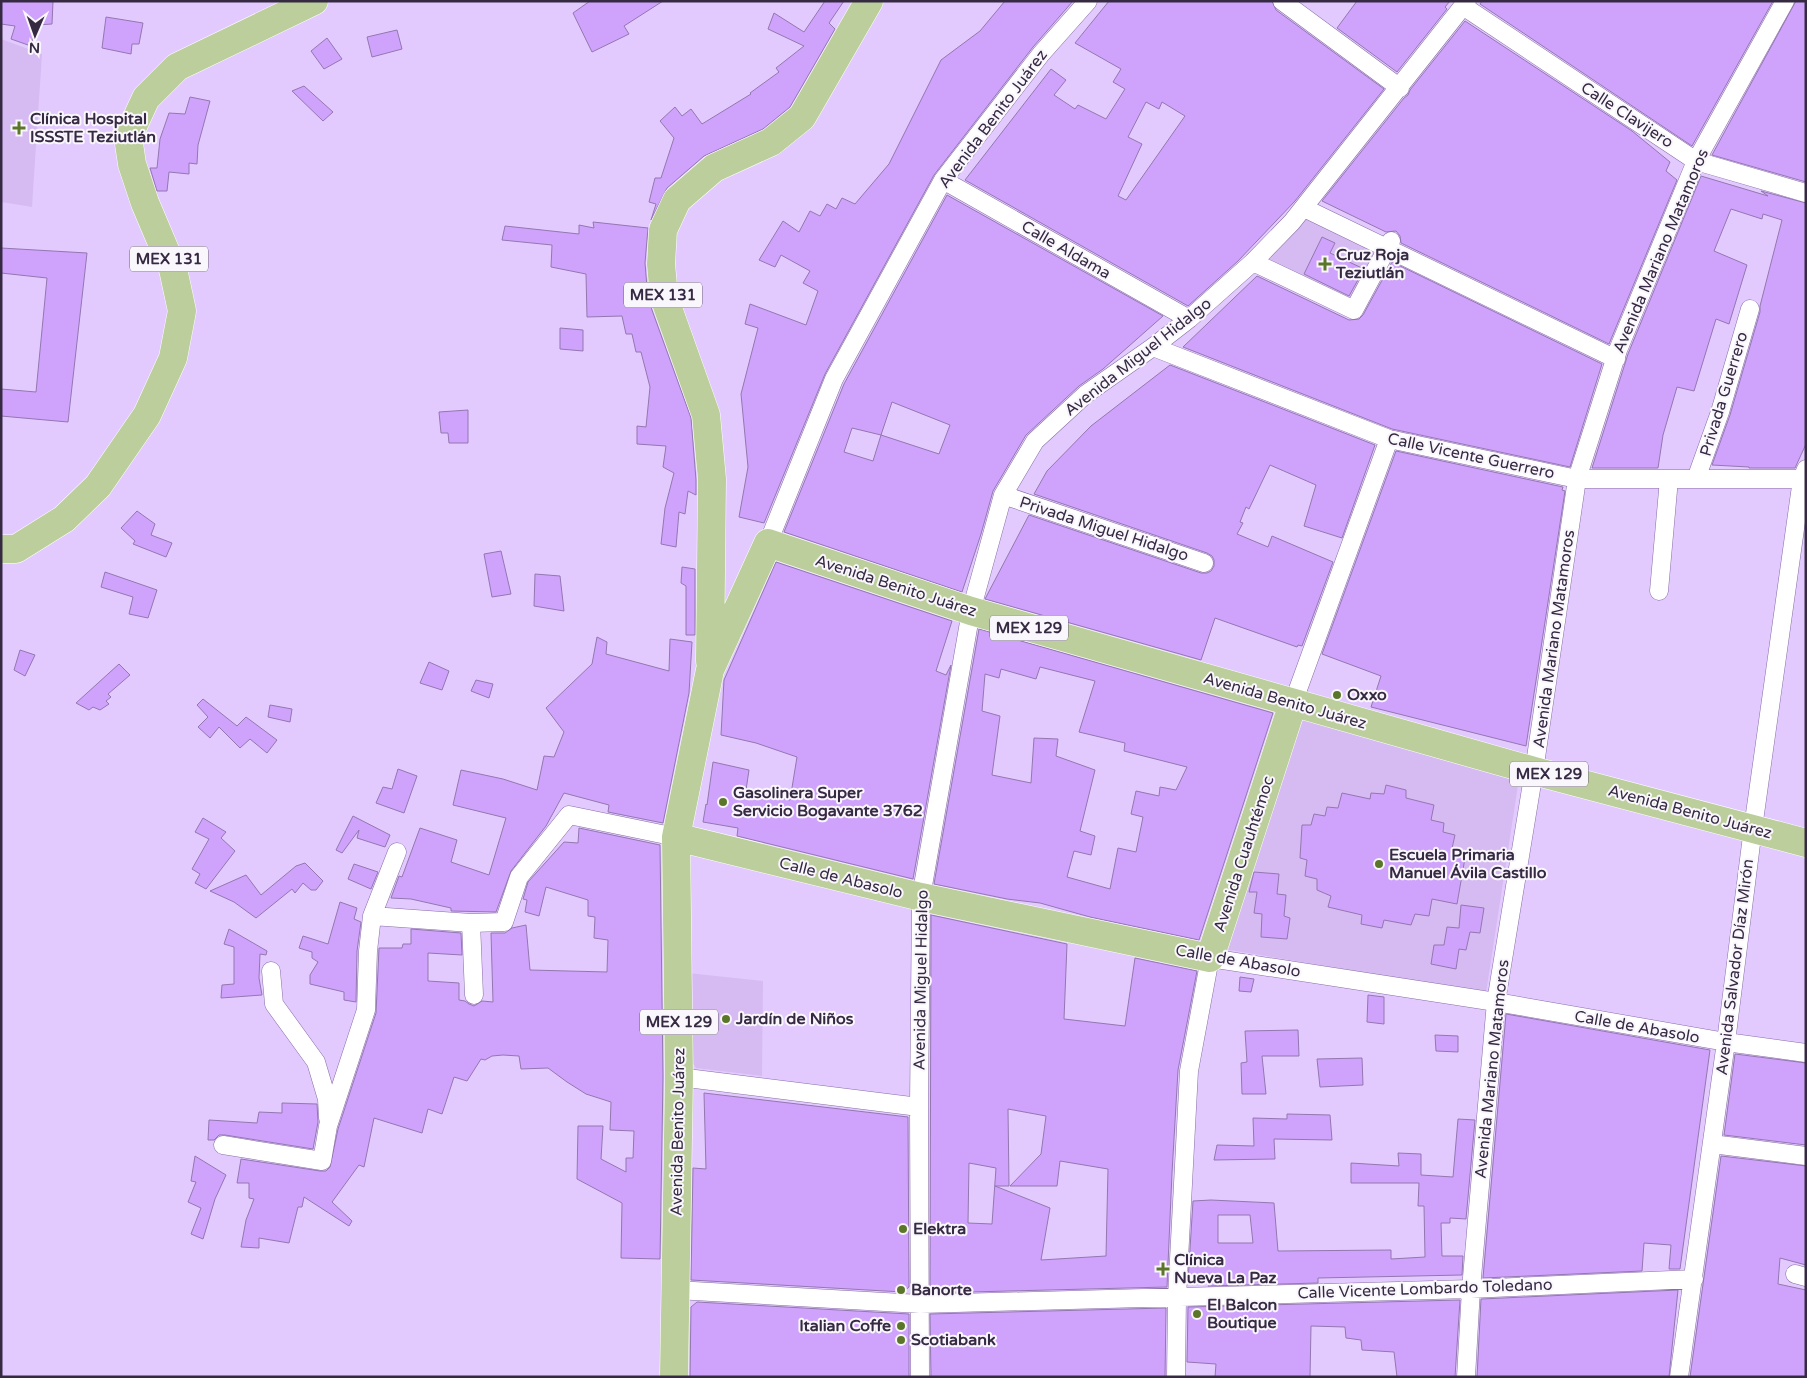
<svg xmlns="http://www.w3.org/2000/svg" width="1807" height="1378" font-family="'Varela Round',sans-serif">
  <rect width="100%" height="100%" fill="#e2cafe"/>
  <!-- built -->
  <path fill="#d6bbf2" d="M1 39 42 54 32 207 1 202Z
    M1305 217 1375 252 1352 299 1268 258Z
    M1299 716 1519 779 1486 993 1224 949Z
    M688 973 763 981 762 1076 696 1068 689 1057Z"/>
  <!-- building -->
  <path fill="#cfa3fc" stroke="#9377b1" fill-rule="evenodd" d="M1 1H53L52 24 37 25 31 46 11 39 15 26 1 24Z
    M590 1H663L624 26 629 34 592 52 573 13Z
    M825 1H844L829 23 835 29 790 107 763 129 704 156 667 188 651 220 656 204 649 202 655 178H661L674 138 660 121 675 107 682 116 691 109 702 124 751 94 750 93 779 72 776 68 804 46 768 29 774 13 804 32Z
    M1005 1H1073L1033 47 934 175 825 374 764 523 739 517 748 467 741 394 758 328 745 324 750 304 806 325 818 291 803 283 810 271 781 255 775 267 759 260 783 221 799 232 810 211 820 216 827 204 836 209 842 198 855 204 889 164 941 60 980 31Z
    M1109 1H1272L1276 10 1384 89 1295 201 1238 261 1188 306 965 180 1051 69 1066 80 1054 95 1075 109 1078 105 1106 119 1125 89 1113 82 1121 69 1075 43ZM1146 102 1159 109 1162 102 1185 116 1126 200 1118 196 1142 144 1128 137Z
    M1357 1H1450L1445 7 1447 9 1397 72 1337 28Z
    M1482 1H1773L1692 146 1480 4Z
    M1796 1H1806V182L1712 155Z
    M106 17 143 23 139 44H132L131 54 102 48Z
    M1465 21 1632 131 1670 162 1666 171 1677 180 1609 344 1401 243 1400 236 1396 231 1386 232 1322 201 1404 98 1408 95 1410 90Z
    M397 30 402 49 372 57 367 37Z
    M327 38 342 59 324 69 311 51Z
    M304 86 333 112 323 121 292 91Z
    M190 97 210 101 198 145 197 164 189 163V174L169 172 167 191H157L150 168H157L160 139 169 113 185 114Z
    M1701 176 1768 196 1761 191 1806 203V444L1795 468H1749V467L1712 465 1730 415 1760 312V306L1782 220 1763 214 1762 219 1731 209 1714 251 1747 265 1729 324 1716 319 1694 391 1677 387 1663 435 1658 468H1592L1628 354Z
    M947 195 1163 316 1103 369 1079 386 1026 435 993 491 981 534 962 592 784 532 844 384ZM892 402 950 425 939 454 881 435 873 461 844 452 852 428 881 435Z
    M593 222 648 228 645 263 648 299 691 418 696 480V495L688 491 685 514 679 512 676 547 661 544 665 508 674 473 663 467 666 446 637 444V426L646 427 650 387 641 352H636L632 334H626L622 316 587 317 586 274 551 267 552 245 502 240 505 226 579 234V225L594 228Z
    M1322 237 1335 243 1330 253 1364 269 1349 296 1304 274Z
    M1 248 87 253 68 422 1 416V389L36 392 47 278 1 273Z
    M1392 262 1602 364 1570 467 1392 429 1183 347 1257 276 1349 320 1359 319 1363 315Z
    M560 328 583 330V351L560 349Z
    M1170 365 1375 445 1342 538 1304 526 1316 485 1270 465 1249 509 1246 507 1240 522 1243 523 1237 534 1268 547 1272 536 1333 562 1302 646 1298 645 1297 647 1215 618 1201 660 985 599 1029 515 1201 573H1207L1211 571 1214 566V560L1212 556 1207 553 1034 494 1047 471 1091 426Z
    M468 410V443H449L448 433H441L439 412Z
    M1396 451 1563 487 1562 490 1565 491 1526 746 1371 707 1381 676 1322 654Z
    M137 511 155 524 151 535 172 543 166 557 133 544 135 541 121 528Z
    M501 551 511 594 492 597 484 554Z
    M776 562 952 621 936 671 946 675 951 665 913 879 737 836 738 828 703 822 706 804 707 805 713 762 749 770 746 790 790 800 797 757 756 743 721 735 724 680Z
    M682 567 695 569V635H686V586L681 583Z
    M105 572 157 590 148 618 129 614 133 597 101 587Z
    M535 574 560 576 564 611 534 606Z
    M979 629 1273 713 1199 940 1090 917 1040 903 1007 899 934 884ZM1040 667 1095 681 1079 732 1125 743 1124 751 1187 767 1176 790 1160 787 1159 796 1136 791 1131 814 1143 817 1136 852 1118 848 1110 889 1067 877 1074 851 1091 855 1095 836 1080 831 1095 770 1056 756 1058 739 1034 738 1031 783 992 775 1000 716 982 711 985 674 999 678 1001 669 1036 679Z
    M597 637 607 642 606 654 669 671 670 639 692 642 689 693 663 823 608 812 609 805 564 793 546 826 511 871 496 912 451 911V908L411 899 391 898 399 876 402 877 420 828 457 840 451 862 489 875 506 818 453 805 461 770 503 779 537 790 544 756 554 757 564 732 546 708 592 664Z
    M20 650 35 655 25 676 14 670Z
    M429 662 449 671 442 690 420 683Z
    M119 664 130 675 108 694 111 697 106 701 109 704 100 710 93 707 89 710 76 703Z
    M476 680 493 684 489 698 471 691Z
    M203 699 237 726 246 717 277 740 267 753 250 739 240 748 219 727 210 738 198 727 208 717 197 705Z
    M270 705 292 709 290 722 268 717Z
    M398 769 417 776 404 813 376 803 383 787 392 789Z
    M1386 785 1406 790V798L1434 805 1431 820 1444 823 1443 832 1455 835 1451 853 1465 858 1457 904 1432 899 1429 916 1415 914 1411 925 1384 920 1382 928 1361 924 1362 915 1328 907 1331 896 1317 890V879L1305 876 1307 860 1300 858 1302 825H1311L1314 814 1325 816 1327 807 1338 808 1342 793 1370 799 1371 793 1384 794Z
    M353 816 390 835 385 847 357 838 359 830 342 853 336 850Z
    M203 818 226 832 221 838 235 851 206 889 195 883 200 874 192 869 209 839 195 832Z
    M579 828 660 845 663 1077 660 1259 621 1258 622 1203 577 1179 578 1126H603L601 1159 626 1172V1158H633L634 1131 610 1130 611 1102 586 1094 567 1082 548 1068 521 1069 519 1056 503 1055 492 1056 485 1060 481 1059 467 1081 454 1077 442 1114 428 1109 422 1133 374 1118 364 1167 359 1165 332 1202 352 1221 349 1226 304 1197 302 1207H298L289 1243 259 1238V1248L241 1247 246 1220 254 1199 249 1198V1183H237L241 1159 320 1171H326L330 1167 338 1129 376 1013 379 948H402L403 944H411V929L461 933 462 955 428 953V981L459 983V1000L465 1001 469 1004 474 1006 482 1001 493 1002 491 933H505L512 928 526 925 530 970 607 972 608 940 594 938 595 917 588 916V900L546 887 539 916 525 912 527 900 523 899 528 882 564 842 578 843Z
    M305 863 323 881 316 890H311L303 883 295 893 292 889 256 918 234 902 210 891 246 875 261 895 296 866Z
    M354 864 378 872 371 889 348 879Z
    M1254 872 1279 874 1277 894 1286 895 1284 916 1290 918 1287 939 1261 937 1262 914 1254 913 1257 892H1249Z
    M340 902 357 908 354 919 361 922 357 951 356 1002 344 1000V992L310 984V975L318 962 312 958V952L299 948 303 936 328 944Z
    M1461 905 1484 908 1480 933 1470 932 1466 950 1459 949 1456 969 1431 964 1434 945H1444L1447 927 1459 928Z
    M931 915 1067 944 1064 1019 1125 1026 1135 958 1197 971 1178 1070 1172 1173 1167 1287 930 1293ZM1008 1109 1046 1116 1041 1154 1010 1186H1057L1060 1161 1108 1169 1106 1256 1041 1260 1050 1208 995 1186H1009ZM969 1163 996 1168 992 1224 968 1223Z
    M229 929 267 951 266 955 260 954 259 978 262 995 221 998 222 985 234 984V947L224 944Z
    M1240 977 1254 979 1251 992 1239 991Z
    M1368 995 1384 997V1024L1367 1022Z
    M1506 1014 1710 1050 1680 1269H1669L1671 1245 1644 1243 1642 1271 1483 1278Z
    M1298 1030 1299 1056H1262L1266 1094H1242L1241 1063 1247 1062 1245 1031Z
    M1435 1035 1458 1036V1052L1436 1051Z
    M1735 1054 1806 1063V1145L1724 1135Z
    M1362 1058 1363 1085 1320 1087 1317 1059Z
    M704 1093 908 1117 909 1287 903 1292 691 1280 693 1168 706 1169Z
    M282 1103 317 1104 318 1122 313 1149 225 1135H219L214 1140H208L209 1120 257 1123 259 1112 282 1113Z
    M1287 1114 1330 1115 1332 1140 1274 1139 1275 1159 1214 1160 1217 1145 1254 1146 1253 1118 1287 1119Z
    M1458 1119 1475 1120 1466 1219 1450 1218V1223H1441L1442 1256H1463L1462 1275 1318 1278V1283L1208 1286 1212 1281H1188L1193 1201 1211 1200 1274 1203 1278 1251 1391 1250V1259L1425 1257 1424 1206H1418L1419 1183H1351V1163L1399 1166 1398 1153 1421 1154V1175L1453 1177ZM1218 1215H1250L1253 1243H1218Z
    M195 1156 226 1175 215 1199 203 1239 191 1234 201 1208 188 1202 196 1182 191 1181Z
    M1721 1156 1806 1166V1265L1780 1258 1778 1284 1806 1290V1377H1690Z
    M1678 1290 1669 1377H1477L1481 1299Z
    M1460 1300 1455 1377H1397L1394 1352 1362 1350 1361 1340 1346 1338 1345 1327 1311 1326 1310 1377H1215L1216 1364 1187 1362 1188 1307Z
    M697 1302 909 1314V1377H690L691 1307Z
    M1166 1308 1165 1377H931L930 1314Z"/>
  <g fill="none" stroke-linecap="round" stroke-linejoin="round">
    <!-- street casing -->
    <g stroke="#896da7" stroke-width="19">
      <path id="street" d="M1282 1 1400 88
        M1463 6 1696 161 1806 193
        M943 180 1189 319
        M1304 208 1616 359
        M1253 262 1354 310 1391 241
        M1153 347 1389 439 1577 479H1806
        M1696 479 1720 412 1750 309
        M1003 495 1204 563
        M768 543 834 379 943 180 1041 54 1088 1
        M1659 591 1669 479
        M1293 703 1389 439
        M372 916 471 923 504 922 519 877 569 815 676 837
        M471 923 474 995
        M271 971 274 1004 316 1062 327 1099 328 1118
        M679 1077 919 1107
        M1712 1144 1806 1156
        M223 1145 322 1161 328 1126 366 1010 368 951 372 916 397 852
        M1795 1274 1806 1277
        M676 1290 920 1304 1471 1289 1694 1279
        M920 1377 919 1107 921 897 971 611 1003 495 1035 441 1086 394 1153 347 1189 319 1253 262 1292 222 1467 1
        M1176 1377 1177 1297 1189 1071 1210 958 1496 1002 1726 1042 1806 1053
        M1466 1377 1471 1289 1496 1002 1534 771 1577 479 1618 350 1696 161 1785 1
        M1679 1377 1726 1042 1753 828 1802 479 1806 469"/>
    </g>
    <!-- primary casing -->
    <g stroke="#fff" stroke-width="29">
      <path id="primary" d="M1 549H16L64 519 98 486 147 415 173 358 182 311 173 269 145 203 132 164 128 137 146 98 177 67 314 1
        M710 661 712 479 706 415 664 297 661 264 663 230 677 200 714 168 771 142 802 117 869 1
        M676 837 921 897 1210 958 1293 703
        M674 1377 679 1077 676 837 710 670 768 543 971 611 1534 771 1806 843"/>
    </g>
    <!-- street -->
    <use href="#street" stroke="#fff" stroke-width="18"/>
    <!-- primary -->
    <use href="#primary" stroke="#bbce9b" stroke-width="28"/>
  </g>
  <!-- markers -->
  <g fill="#5b7629" stroke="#f9f6fc" stroke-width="2">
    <path d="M16.5 120.5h5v5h5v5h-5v5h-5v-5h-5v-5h5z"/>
    <path d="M1322.5 256.5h5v5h5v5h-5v5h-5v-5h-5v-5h5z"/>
    <circle cx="1337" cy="695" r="5"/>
    <circle cx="723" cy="802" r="5"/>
    <circle cx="1379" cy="864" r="5"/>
    <circle cx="726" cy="1019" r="5"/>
    <circle cx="903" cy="1229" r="5"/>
    <path d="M1160.5 1261.5h5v5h5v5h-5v5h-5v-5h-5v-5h5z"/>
    <circle cx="901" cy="1290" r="5"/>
    <circle cx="1197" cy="1314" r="5"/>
    <circle cx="901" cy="1326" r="5"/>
    <circle cx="901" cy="1340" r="5"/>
  </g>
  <g text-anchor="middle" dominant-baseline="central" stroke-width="4" stroke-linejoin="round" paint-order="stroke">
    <!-- shield labels -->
    <g fill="#f9f6fc" stroke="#70677a" stroke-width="1">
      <rect x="130" y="246.5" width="78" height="25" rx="4"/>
      <rect x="624" y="282.5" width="78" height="25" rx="4"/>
      <rect x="990" y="615.5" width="78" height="25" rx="4"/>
      <rect x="1510" y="761.5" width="78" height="25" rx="4"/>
      <rect x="640" y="1009.5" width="78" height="25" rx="4"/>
    </g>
    <g font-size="15" font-weight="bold" fill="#362a43">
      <text x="169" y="259">MEX 131</text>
      <text x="663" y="295">MEX 131</text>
      <text x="1029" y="628">MEX 129</text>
      <text x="1549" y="774">MEX 129</text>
      <text x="679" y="1022">MEX 129</text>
    </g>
    <!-- street labels -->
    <g font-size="16" fill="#362a43" stroke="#f9f6fc">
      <text transform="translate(1627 115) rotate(33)">Calle Clavijero</text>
      <text transform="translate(993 119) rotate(-53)">Avenida Benito Juárez</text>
      <text transform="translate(1066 250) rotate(30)">Calle Aldama</text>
      <text transform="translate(1661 251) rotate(-67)">Avenida Mariano Matamoros</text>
      <text transform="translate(1138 357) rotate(-38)">Avenida Miguel Hidalgo</text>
      <text transform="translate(1724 394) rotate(-73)">Privada Guerrero</text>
      <text transform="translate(1471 456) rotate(12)">Calle Vicente Guerrero</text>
      <text transform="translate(1104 529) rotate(18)">Privada Miguel Hidalgo</text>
      <text transform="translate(896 586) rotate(18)">Avenida Benito Juárez</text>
      <text transform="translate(1554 639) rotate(-82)">Avenida Mariano Matamoros</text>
      <text transform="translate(1285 701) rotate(16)">Avenida Benito Juárez</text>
      <text transform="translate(1690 812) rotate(15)">Avenida Benito Juárez</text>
      <text transform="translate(1244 854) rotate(-72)">Avenida Cuauhtémoc</text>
      <text transform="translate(841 878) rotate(14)">Calle de Abasolo</text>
      <text transform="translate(1238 961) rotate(10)">Calle de Abasolo</text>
      <text transform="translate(1735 967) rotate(-83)">Avenida Salvador Díaz Mirón</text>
      <text transform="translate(921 980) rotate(-89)">Avenida Miguel Hidalgo</text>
      <text transform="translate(1637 1027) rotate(10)">Calle de Abasolo</text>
      <text transform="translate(1492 1069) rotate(-84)">Avenida Mariano Matamoros</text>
      <text transform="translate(678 1132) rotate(-89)">Avenida Benito Juárez</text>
      <text transform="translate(1425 1289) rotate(-2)">Calle Vicente Lombardo Toledano</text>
    </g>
    <!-- poi labels -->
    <g font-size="16" font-weight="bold" fill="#362a43" stroke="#f9f6fc" text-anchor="start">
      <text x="30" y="119">Clínica Hospital<tspan x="30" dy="18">ISSSTE Teziutlán</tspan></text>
      <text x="1336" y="255">Cruz Roja<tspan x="1336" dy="18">Teziutlán</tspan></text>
      <text x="1347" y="695">Oxxo</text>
      <text x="733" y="793">Gasolinera Super<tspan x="733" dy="18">Servicio Bogavante 3762</tspan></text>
      <text x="1389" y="855">Escuela Primaria<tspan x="1389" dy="18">Manuel Ávila Castillo</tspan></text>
      <text x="736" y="1019">Jardín de Niños</text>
      <text x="913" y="1229">Elektra</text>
      <text x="1174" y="1260">Clínica<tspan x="1174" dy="18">Nueva La Paz</tspan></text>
      <text x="911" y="1290">Banorte</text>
      <text x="1207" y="1305">El Balcon<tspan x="1207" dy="18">Boutique</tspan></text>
      <text x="891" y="1326" text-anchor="end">Italian Coffe</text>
      <text x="911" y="1340">Scotiabank</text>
    </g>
  </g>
  <!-- border -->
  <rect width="1807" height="1378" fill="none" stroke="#362a43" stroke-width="5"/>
  <!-- north arrow -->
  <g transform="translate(35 35) rotate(182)" stroke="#f9f6fc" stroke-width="4" paint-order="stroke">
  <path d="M0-4L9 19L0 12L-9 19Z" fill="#362a43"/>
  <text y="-8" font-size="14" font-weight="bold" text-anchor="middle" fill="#362a43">N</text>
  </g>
</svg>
